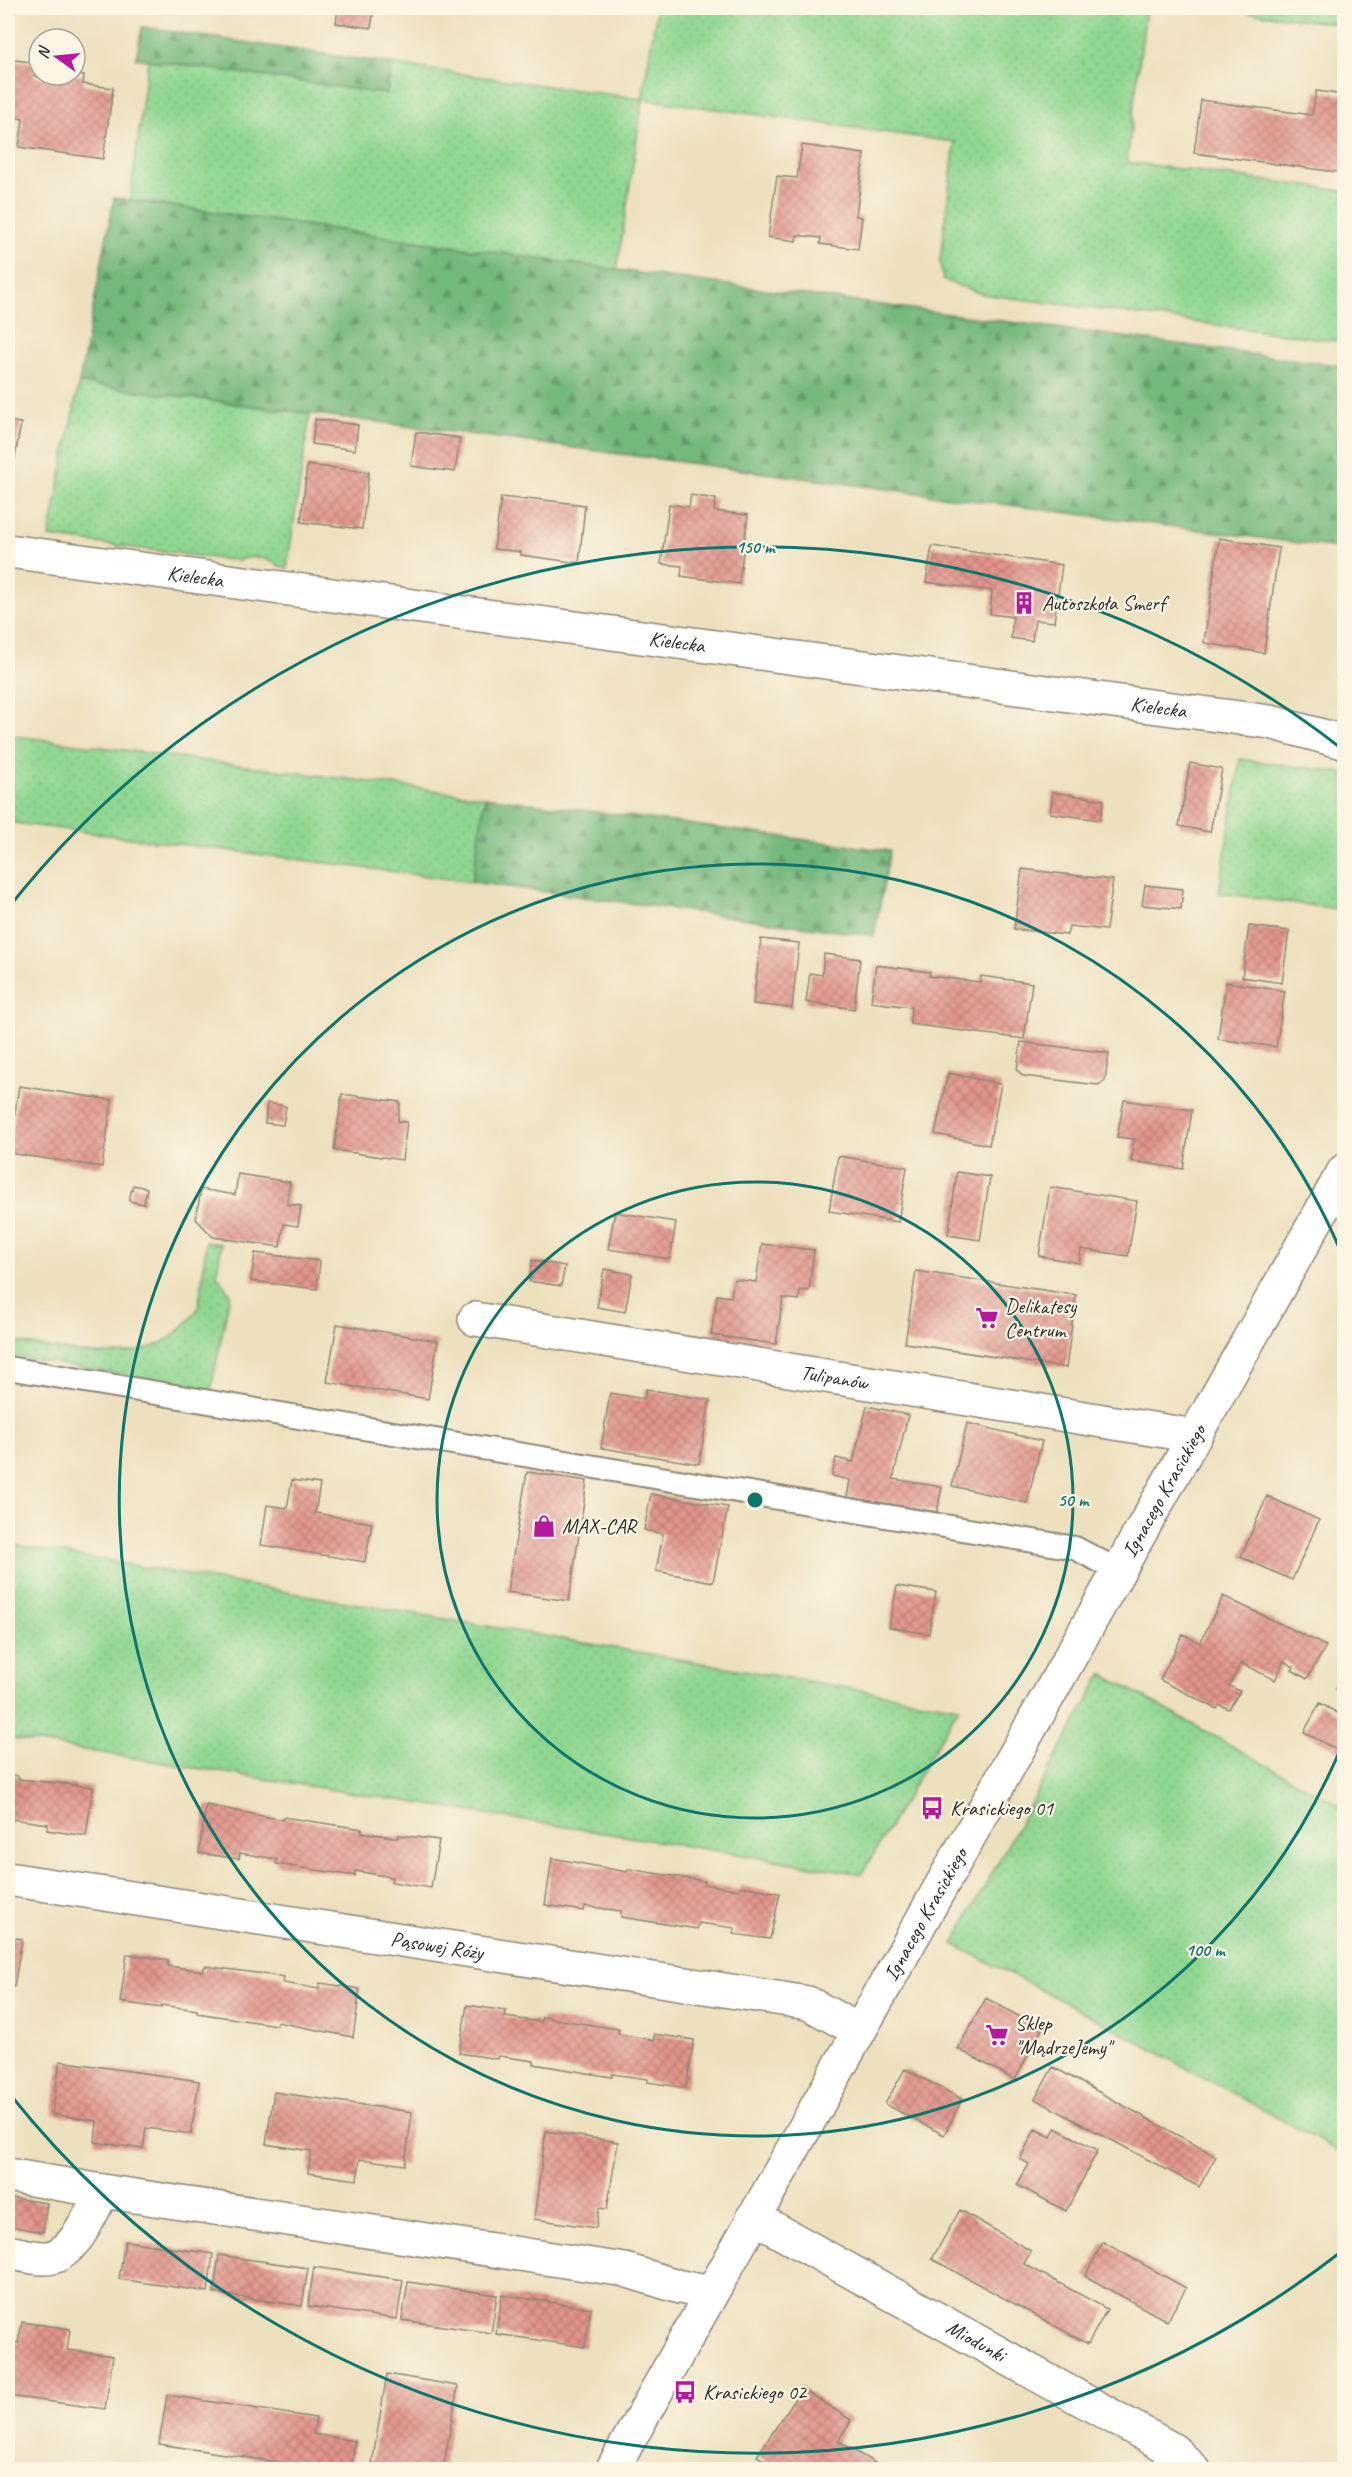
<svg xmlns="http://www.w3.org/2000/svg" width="1352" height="2477" font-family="Caveat,sans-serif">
  <defs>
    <pattern id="grass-dots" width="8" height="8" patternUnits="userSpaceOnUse" patternTransform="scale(1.5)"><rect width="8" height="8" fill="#90d791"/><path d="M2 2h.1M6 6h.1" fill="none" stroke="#7cb97d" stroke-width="1.8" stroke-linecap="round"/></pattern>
    <pattern id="forest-firs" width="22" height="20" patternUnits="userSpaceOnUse" patternTransform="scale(1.5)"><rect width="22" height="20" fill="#74b87b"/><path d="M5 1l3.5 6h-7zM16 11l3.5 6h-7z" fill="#5f9665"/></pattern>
    <pattern id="building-cross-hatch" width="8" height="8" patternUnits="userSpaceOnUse" patternTransform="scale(1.5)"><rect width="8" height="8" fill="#e3958c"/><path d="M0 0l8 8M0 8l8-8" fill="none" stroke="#b87a73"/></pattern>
  </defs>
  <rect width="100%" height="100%" fill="#fcf5e5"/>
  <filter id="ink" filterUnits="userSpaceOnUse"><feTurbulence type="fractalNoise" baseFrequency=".0167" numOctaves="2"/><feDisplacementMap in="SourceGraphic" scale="12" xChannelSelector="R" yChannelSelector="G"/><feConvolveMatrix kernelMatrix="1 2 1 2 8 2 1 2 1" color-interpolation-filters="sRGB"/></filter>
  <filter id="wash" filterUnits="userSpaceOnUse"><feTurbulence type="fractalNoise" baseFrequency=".008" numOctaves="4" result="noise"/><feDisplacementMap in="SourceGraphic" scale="24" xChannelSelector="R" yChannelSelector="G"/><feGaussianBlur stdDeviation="1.35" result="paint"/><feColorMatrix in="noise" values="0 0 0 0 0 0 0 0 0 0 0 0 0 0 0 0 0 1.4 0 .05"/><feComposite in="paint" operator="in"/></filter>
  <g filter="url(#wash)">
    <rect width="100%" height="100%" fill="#ede0be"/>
    <!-- grass -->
    <path fill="url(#grass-dots)" stroke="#5e815e" stroke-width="1.5" d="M657 8H1146L1127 162 1344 191V342L982 294 943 280 940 261 955 142 643 99 617 270 130 200 148 60 387 94 391 64 642 99Z
      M1214 8H1344V25Z
      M79 383 310 414 287 569C270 561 255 552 238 561L49 537Z
      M8 735 485 797 472 882 8 822Z
      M1240 759 1344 773V910L1219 893Z
      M206 1242 221 1244 217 1275 230 1294 211 1390 8 1355V1341C65 1349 141 1374 185 1324 189 1320 195 1315 197 1310 202 1297 204 1258 206 1242Z
      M8 1544 959 1707 862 1874 8 1738Z
      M1102 1674 1344 1808V2154L1080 2010 953 1944Z"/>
    <!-- forest -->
    <path fill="url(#forest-firs)" stroke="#507253" stroke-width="1.5" d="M142 27 391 64 387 94 136 58Z
      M114 198 617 270 1344 366V549L79 383Z
      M485 797 890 851 874 936 472 882Z"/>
    <g id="blocks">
      <!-- building -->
      <path fill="url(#building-cross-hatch)" d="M334 8H374L371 28 336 23 338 9Z
        M8 59 36 63 34 76 54 80 55 75H75L84 76 83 84 113 88 103 159 19 147 23 119 8 116Z
        M1316 91 1344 95V173L1194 153 1201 100 1312 115Z
        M802 145 864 154 856 216 862 217 858 249 820 244 821 238 797 235 796 241 768 237 777 176 797 178Z
        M315 419 358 425 355 450 312 444Z
        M8 421 21 423 9 491H8Z
        M416 432 460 438 455 472 411 466Z
        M307 465 369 472 362 529 301 522Z
        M691 495 716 499 714 511 748 515 739 584 681 576 682 566 661 564 669 504 689 507Z
        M501 497 527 500V498L585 505 579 563 521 555V552L494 549Z
        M1219 538 1279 548 1264 653 1204 643Z
        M932 546 1062 565 1054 622 1035 620 1032 641 1011 638 1013 617 990 614 992 591 926 582Z
        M1343 620H1344V678L1336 677Z
        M1190 763 1222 769 1210 832 1179 826Z
        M1053 792 1104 800 1100 820 1050 813Z
        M1022 869 1113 880 1106 930 1069 926 1067 935 1014 929Z
        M1145 885 1183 889 1181 909 1142 905Z
        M1249 926 1289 931 1282 983 1242 977Z
        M761 939 799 943 792 1008 753 1004Z
        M824 954 860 959 854 1009 806 1002 810 973 822 975Z
        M876 965 930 972 929 976 980 982 981 976 1032 983 1024 1039 910 1024 911 1007 871 1002Z
        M1226 982 1285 991 1276 1047 1218 1039Z
        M1021 1042 1109 1053 1105 1081 1098 1085 1023 1076 1017 1070Z
        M948 1073 1001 1084 989 1145 935 1134Z
        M19 1086 112 1100 102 1167 9 1153Z
        M342 1094 400 1102 398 1121 407 1122 402 1160 334 1150Z
        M1124 1100 1192 1110 1183 1169 1131 1161 1134 1139 1117 1137Z
        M267 1103 286 1106 283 1125 265 1123Z
        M838 1156 907 1167 898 1222 829 1211Z
        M957 1172 990 1177 980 1240 948 1235Z
        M238 1174 290 1182 287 1204 301 1206 298 1226 284 1224 280 1247 213 1237 196 1219 201 1189 235 1195Z
        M133 1185 147 1188 144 1204 129 1201Z
        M1050 1187 1137 1201 1128 1256 1081 1249 1079 1263 1039 1256Z
        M615 1212 676 1222 670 1259 608 1249Z
        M762 1244 814 1250 809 1291 800 1290 799 1300 783 1298 776 1344 711 1335 717 1295 731 1297 734 1279 756 1282Z
        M255 1253 320 1261 317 1289 251 1281Z
        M532 1260 565 1266 561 1286 529 1281Z
        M604 1269 632 1274 625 1312 597 1307Z
        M916 1271 1076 1295 1066 1368 905 1343Z
        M337 1324 438 1341 428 1399 327 1382Z
        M646 1389 710 1400 699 1464 601 1448 610 1393 644 1399Z
        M867 1406 908 1415 893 1479 942 1487 937 1512 847 1497 850 1480 832 1476 836 1458 853 1462Z
        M967 1423 1042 1441 1027 1503 952 1486Z
        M527 1472 587 1481 569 1601 507 1592Z
        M292 1480 320 1484 315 1513 372 1523 365 1562 261 1545 267 1505 287 1508Z
        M651 1494 728 1507 713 1582 656 1571 663 1534 644 1530Z
        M1267 1496 1319 1520 1292 1580 1241 1557Z
        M897 1586 936 1592 929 1634 889 1627Z
        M1223 1596 1326 1646 1307 1679 1292 1670 1294 1667 1284 1661 1275 1680 1241 1663 1229 1686 1240 1691 1229 1709 1219 1705 1217 1709 1160 1680 1183 1634 1200 1643Z
        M1344 1673V1693L1336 1689Z
        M1320 1703 1344 1717V1754L1304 1732Z
        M8 1774 18 1776V1779L93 1787 86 1836 47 1830 48 1824 12 1819 11 1824 8 1823Z
        M206 1805 283 1820V1817L362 1829V1832L398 1838 399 1835 439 1840 431 1888 391 1882 392 1877 355 1871V1876L276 1864 277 1859 240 1853 239 1859 199 1853Z
        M552 1858 627 1872 628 1869 705 1881 704 1884 740 1890 741 1886 780 1893 770 1939 733 1934 735 1928 699 1923 697 1929 621 1917V1911L585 1906 584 1911 545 1905Z
        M8 1937 22 1939 14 1987 8 1986Z
        M127 1954 168 1960V1966L203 1971 205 1966 284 1977 283 1983 319 1989 320 1983 360 1989 353 2037 277 2022 276 2025 197 2013V2010L161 2005V2008L120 2002Z
        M986 1998 1042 2029 1015 2080 958 2049Z
        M467 2005 506 2011 505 2017 541 2022 542 2017 619 2029 618 2034 654 2040V2034L694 2040 686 2088 647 2082 648 2079 612 2074V2077L534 2064V2061L499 2056 498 2059 459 2053Z
        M60 2061 199 2081 191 2134 146 2128 143 2149 95 2142 97 2121 52 2114Z
        M1053 2067 1216 2156 1199 2187 1035 2099Z
        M905 2069 962 2099 944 2135 885 2104Z
        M274 2092 412 2112 405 2165 360 2159 357 2180 308 2173 311 2151 266 2144Z
        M1055 2128 1098 2150 1066 2211 1017 2185 1029 2164 1020 2159 1035 2129 1051 2137Z
        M546 2131 618 2142 607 2209 599 2208 596 2228 534 2219Z
        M12 2198 47 2203 43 2232 8 2226Z
        M960 2210 1031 2251 1024 2264 1107 2309 1088 2344 932 2259Z
        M125 2241 213 2254 208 2292 119 2279Z
        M1103 2242 1186 2288 1167 2321 1085 2276Z
        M219 2255 308 2268 302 2306 214 2293Z
        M314 2267 403 2280 397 2319 308 2306Z
        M408 2282 497 2295 491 2333 402 2320Z
        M502 2295 591 2308 585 2347 496 2334Z
        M22 2322 70 2329 67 2350 113 2356 105 2409 8 2396V2342L18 2343Z
        M387 2374 458 2386 443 2469H405L372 2464Z
        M802 2388 851 2420 838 2441 885 2469H778L757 2456Z
        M167 2395 316 2418 313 2434 355 2441 351 2469H323L159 2444Z
        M8 2466 24 2468V2469H8Z"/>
    </g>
  </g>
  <g filter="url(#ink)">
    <use href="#blocks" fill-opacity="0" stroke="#8c8674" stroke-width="1.5"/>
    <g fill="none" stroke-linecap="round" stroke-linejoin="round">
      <!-- lane casing -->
      <g stroke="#8c8674" stroke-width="26">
        <path id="lane" d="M8 1368 1075 1548 1119 1571"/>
      </g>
      <!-- street casing -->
      <g stroke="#8c8674" stroke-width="36">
        <g id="street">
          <path id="s1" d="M8 551 1187 711 1270 722 1344 742"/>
          <path id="s2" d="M475 1319 1195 1436"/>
          <path id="s3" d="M8 1879 808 2003 858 2030"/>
          <path d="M8 2175 102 2191"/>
          <path id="s4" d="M753 2217 1173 2450 1194 2470"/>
          <path d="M8 2252C19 2254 32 2258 44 2258 73 2259 92 2212 102 2191L625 2270 680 2287 711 2293"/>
        </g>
      </g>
      <!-- secondary casing -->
      <g stroke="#8c8674" stroke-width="36">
        <g id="secondary">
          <path id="s5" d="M612 2470 1344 1171"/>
        </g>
      </g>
      <!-- lane -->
      <use href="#lane" stroke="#fff" stroke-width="22"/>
      <!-- street -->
      <use href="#street" stroke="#fff" stroke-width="33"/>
      <!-- secondary -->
      <use href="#secondary" stroke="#fff" stroke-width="33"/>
    </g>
  </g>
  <!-- distance rings -->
  <g fill="none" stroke="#0f766e" stroke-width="3">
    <circle cx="755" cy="1500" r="318"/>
    <path d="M1343 1743A636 636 0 1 1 1343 1257"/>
    <path d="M1342 2251A953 953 0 0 1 9 2093M9 907A953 953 0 0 1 1342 749"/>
  </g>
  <!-- icons -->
  <defs>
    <g id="building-bare" transform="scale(1.8)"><path d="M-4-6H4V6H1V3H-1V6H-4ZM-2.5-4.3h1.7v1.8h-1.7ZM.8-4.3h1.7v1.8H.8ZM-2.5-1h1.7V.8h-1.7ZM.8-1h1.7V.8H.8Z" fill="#b5179e" stroke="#fcf5e5" stroke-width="2.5" paint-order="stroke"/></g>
    <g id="supermarket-bare" transform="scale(1.8)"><path d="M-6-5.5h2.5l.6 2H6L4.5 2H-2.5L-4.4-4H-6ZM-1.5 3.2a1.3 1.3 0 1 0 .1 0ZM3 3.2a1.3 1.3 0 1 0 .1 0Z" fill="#b5179e" stroke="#fcf5e5" stroke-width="2.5" paint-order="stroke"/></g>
    <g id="shop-bare" transform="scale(1.8)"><path d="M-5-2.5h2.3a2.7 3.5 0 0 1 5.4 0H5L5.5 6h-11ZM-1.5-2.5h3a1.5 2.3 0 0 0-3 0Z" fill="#b5179e" stroke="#fcf5e5" stroke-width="2.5" paint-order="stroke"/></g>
    <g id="bus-bare" transform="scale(1.8)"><path d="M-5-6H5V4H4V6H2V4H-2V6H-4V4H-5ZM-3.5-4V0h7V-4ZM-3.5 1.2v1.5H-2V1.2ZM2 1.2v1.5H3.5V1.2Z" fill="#b5179e" stroke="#fcf5e5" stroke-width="2.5" paint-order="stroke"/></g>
  </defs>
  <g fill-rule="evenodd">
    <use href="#building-bare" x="1024" y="603"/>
    <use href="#supermarket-bare" x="987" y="1318"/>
    <use href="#shop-bare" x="544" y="1526"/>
    <use href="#bus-bare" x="932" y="1808"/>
    <use href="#supermarket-bare" x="997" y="2035"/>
    <use href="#bus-bare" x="685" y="2392"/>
  </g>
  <g text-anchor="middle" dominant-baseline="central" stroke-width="4.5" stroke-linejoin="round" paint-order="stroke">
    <!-- street labels -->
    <g font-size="21" fill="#2b2b2b" stroke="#fcf5e5">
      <text stroke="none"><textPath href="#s1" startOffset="189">Kielecka</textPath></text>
      <text stroke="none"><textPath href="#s1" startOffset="675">Kielecka</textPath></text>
      <text stroke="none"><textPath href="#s1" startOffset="1161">Kielecka</textPath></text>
      <text stroke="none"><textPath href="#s2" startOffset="364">Tulipanów</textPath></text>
      <text stroke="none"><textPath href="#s5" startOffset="1124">Ignacego Krasickiego</textPath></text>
      <text stroke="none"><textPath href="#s5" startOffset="638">Ignacego Krasickiego</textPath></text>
      <text stroke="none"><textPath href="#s3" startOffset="434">Pąsowej Róży</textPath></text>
      <text stroke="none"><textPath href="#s4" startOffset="255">Miodunki</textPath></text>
    </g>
    <!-- poi labels -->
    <g font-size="21" fill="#2b2b2b" stroke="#fcf5e5" text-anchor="start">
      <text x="1042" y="603">Autoszkoła Smerf</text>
      <text x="1005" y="1306">Delikatesy<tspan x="1005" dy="24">Centrum</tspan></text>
      <text x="562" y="1526">MAX-CAR</text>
      <text x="950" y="1808">Krasickiego 01</text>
      <text x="1015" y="2023">Sklep<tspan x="1015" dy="24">"MądrzeJemy"</tspan></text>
      <text x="703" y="2392">Krasickiego 02</text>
    </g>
  </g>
  <circle cx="755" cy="1500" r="9" fill="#0f766e" stroke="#fcf5e5" stroke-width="3"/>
  <g font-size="18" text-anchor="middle" font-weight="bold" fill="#0f766e" stroke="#fcf5e5" stroke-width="4.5" stroke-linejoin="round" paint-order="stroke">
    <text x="755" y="553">150 m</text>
    <text x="1073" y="1506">50 m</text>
    <text x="1205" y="1956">100 m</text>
  </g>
  <!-- margin -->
  <rect width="1352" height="2477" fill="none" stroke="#fcf5e5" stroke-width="30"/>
  <!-- north arrow -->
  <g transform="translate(57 57) rotate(285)"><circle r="28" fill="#fcf5e5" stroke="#a8a49b" stroke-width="1.5"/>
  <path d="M0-4.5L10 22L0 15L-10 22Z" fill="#b5179e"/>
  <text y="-9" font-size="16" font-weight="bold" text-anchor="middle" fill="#2b2b2b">N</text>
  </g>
</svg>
